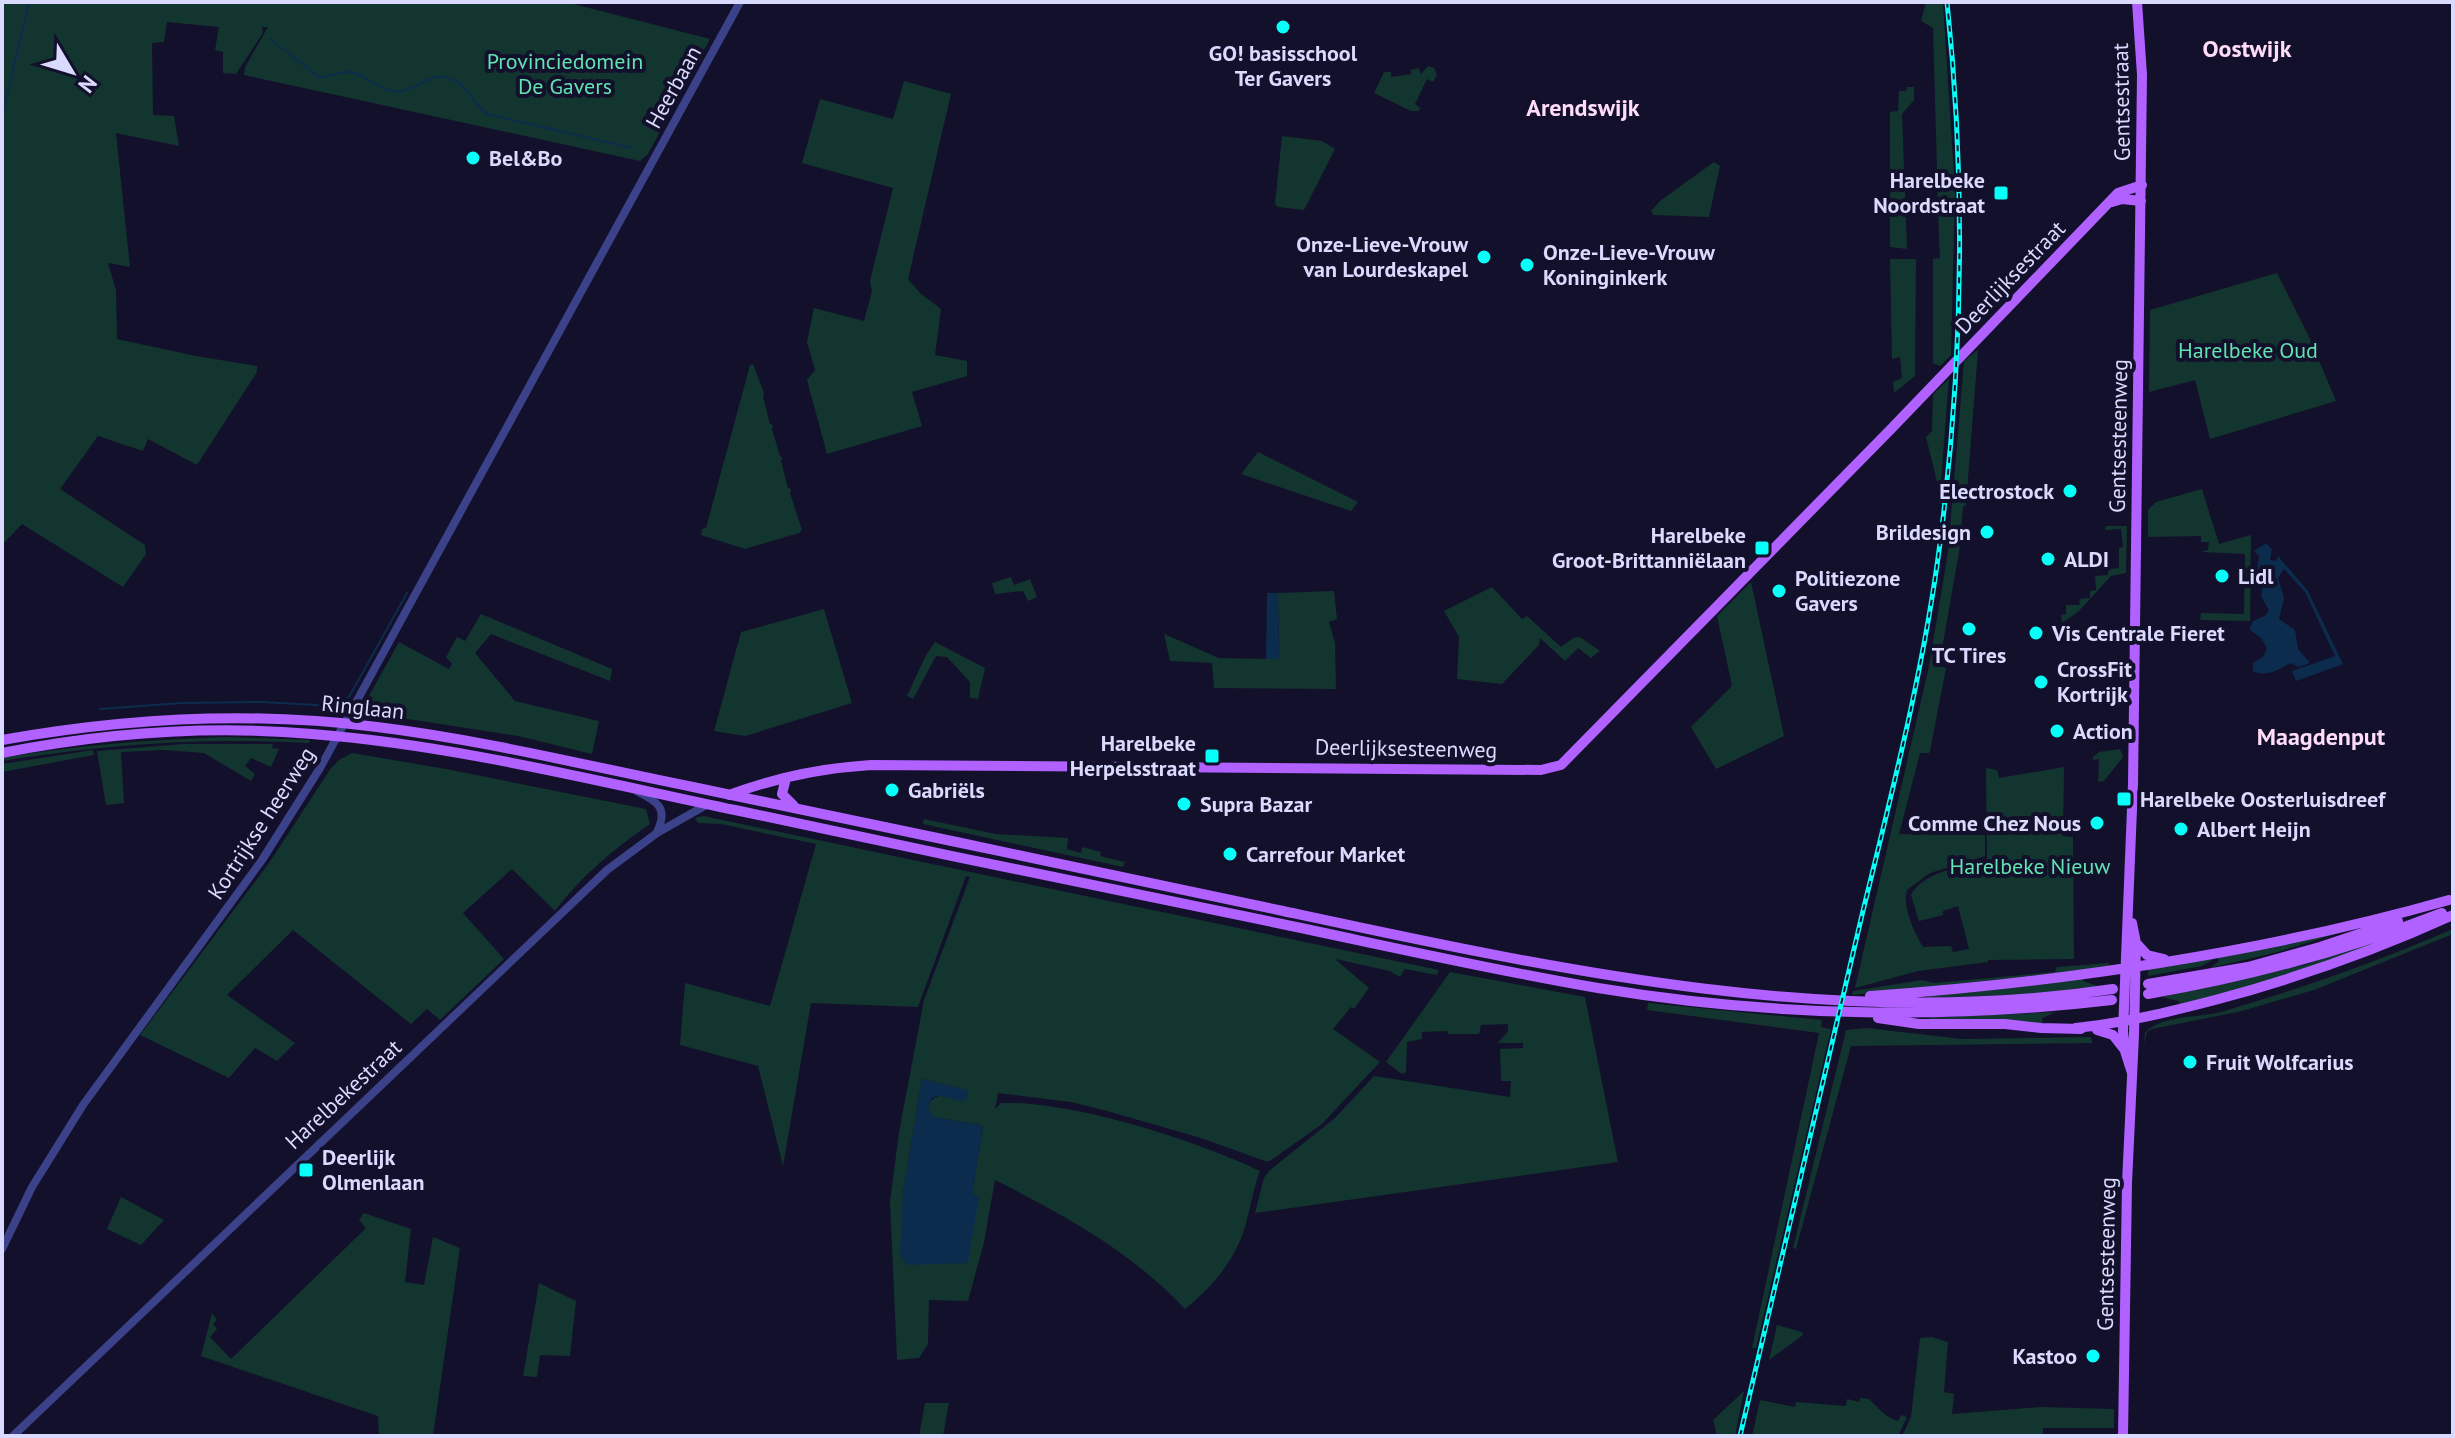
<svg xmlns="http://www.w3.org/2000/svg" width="2455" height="1438" font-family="'PT Sans',sans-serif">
  <rect width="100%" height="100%" fill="#12102b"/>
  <!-- green -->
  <path fill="#13352f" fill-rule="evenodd" d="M2 2H566L710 39 648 154 640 161 244 75 245 67 268 27H262L263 33 236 74 223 73V52L215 50 219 27 167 22 164 42 152 43 153 115 174 116 179 146 116 133 130 267 108 263 116 290 117 339 196 356 257 366V372L197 465 148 439 143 451 98 436 60 489 145 545 146 554 123 587 22 524 2 545Z
    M1926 2H1943L1955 191 1951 355 1940 366 1933 363V259L1940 258 1939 241 1933 28 1921 21Z
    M1428 66 1434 68 1437 75 1433 82 1427 79 1415 104 1420 108 1419 111H1411L1374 93 1384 72H1391V77L1411 74V70L1419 68 1421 74Z
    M904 81 951 94 908 279 920 293 941 309 935 355 967 361V376L912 392 922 426 827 454 807 380 815 370 807 342 814 308 864 321 872 291 870 281 893 188 802 163 820 99 893 119Z
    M1907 87H1914V100L1902 114 1907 249 1890 247V112L1898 111 1899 91H1906Z
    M1282 136 1322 141 1335 149 1304 210 1278 207 1275 204Z
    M1714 162 1720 166 1709 217 1653 215 1651 211 1660 201Z
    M1890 259H1916L1915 376 1894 393 1893 382 1902 378 1900 357 1892 359Z
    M2277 273 2310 339 2336 401 2210 439 2195 380 2149 392 2150 310Z
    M1978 350 1966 505 1963 507 1959 552 1939 666 1946 668 1930 751 1929 753H1920L1899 834 1985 835V856L1930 873 1907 890C1902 907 1914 932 1923 947L1951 946 1953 952 1969 949 1958 906 1943 911V915L1919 921 1911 895C1923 871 1963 867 1987 860L1986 768 1997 770 1999 778 2064 767 2063 836 2073 837 2074 959 1988 960V962L1918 971 1855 988 1929 666 1948 552 1964 361Z
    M753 364 764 393 763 397 770 424 773 425 772 429 780 456 783 458 781 461 788 488 791 489 790 493 802 530 799 533 745 549 701 535 702 529 706 528 750 365Z
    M1949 379 1940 494 1926 437 1932 431 1933 394Z
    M1258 452 1358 502 1351 511 1241 474Z
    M2202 489 2219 544 2251 535 2250 621 2200 620 2201 613 2244 614 2245 554 2201 552 2208 550 2209 542H2201V536L2148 537V510L2156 502Z
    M2106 526H2127L2126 573 2111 576 2079 611 2062 623 2061 615 2066 614V605H2080L2079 599 2090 598V591L2096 590 2095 576 2108 575V569L2119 568V548L2123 547 2121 529 2105 530Z
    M1011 577 1014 585 1030 579 1037 597 1028 601 1023 591 995 594 992 583Z
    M1751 582 1784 736 1716 769 1691 727 1732 686 1717 616Z
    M1492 587 1522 619 1527 616 1561 647 1573 638 1580 637 1600 651 1591 658 1578 648 1565 661 1540 638 1539 645 1502 684 1457 679 1459 637 1444 611Z
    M1334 591 1337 619 1329 622 1335 643 1336 689 1214 688 1212 663 1170 661 1164 634 1219 658 1279 659 1278 593Z
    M824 609 852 703 745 736 714 731 741 632Z
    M481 614 612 669 610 681 491 634 475 653 515 701 599 721 592 754 518 736 369 713 366 708 370 694 399 642 449 669 452 664 446 657 457 637 465 641Z
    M935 642 985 668 978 699 970 698V682L947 657 936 656 913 699 907 696 926 655Z
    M225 737 310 740 309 743C206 737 104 744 2 761V758C76 745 150 740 225 737Z
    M184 744H273L272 748 279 749 271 767 251 758 245 766 255 774 251 781 204 753 164 750 121 752 124 803 106 805 97 751Z
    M2120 749 2123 757 2104 781 2098 782 2099 759 2093 760V757L2099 752Z
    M93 750 94 755 2 772V764Z
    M352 753 446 769 646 809 650 824C615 848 580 877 555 911L512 869 463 913 504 959 440 1020 427 1009 411 1024 293 930 227 995 295 1043 277 1061 255 1048 229 1078 140 1035 269 863 331 768 339 760Z
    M703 816 1439 970 1437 975 1405 969 1400 977 1390 971 1335 959 1369 988 1354 1009 1351 1007 1333 1029 1380 1062 1322 1124 1270 1161H1265L1201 1138 1107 1111 1071 1102 998 1093 995 1109 1001 1103C1074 1101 1194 1140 1260 1171 1253 1190 1250 1209 1245 1227 1234 1262 1212 1287 1185 1309 1132 1252 1064 1215 995 1180L984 1242 968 1301 929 1300 928 1344 919 1358 897 1360 890 1202 899 1132 924 1000 970 877 966 876 918 1007 811 1003 783 1166 758 1066 680 1045 685 983 770 1006 816 844 721 824 698 823 695 818ZM922 1079 966 1090 968 1094 961 1101C947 1097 936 1090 928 1106L932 1117 981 1125 983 1128 972 1193H903Z
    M924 819 996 834 1068 838 1067 849 1081 853 1082 847 1101 852 1100 856 1125 862 1123 867 923 824Z
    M2415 929 2340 960 2179 1006V1001L2161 997 2304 965Z
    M2453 929V934L2314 990 2242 1011 2152 1029 2147 1032 2144 1044 2145 1033C2161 1015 2198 1018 2221 1012 2300 989 2377 962 2453 929Z
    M2345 931 2278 952 2210 968 2219 961 2217 957 2202 966 2148 976V969Z
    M2109 963 2108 966 2103 968 1852 995 1853 991 1922 980 1934 983 2055 972 2057 967Z
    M1450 972 1585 997 1618 1162 1255 1213 1264 1178 1270 1170 1335 1118 1374 1076 1510 1097 1511 1081H1501L1500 1049 1523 1048V1043H1498L1508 1031V1024L1481 1025 1479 1034H1448L1447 1031 1422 1032V1039L1407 1042 1406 1072 1402 1074 1386 1062Z
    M2084 977 2083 981 2098 986 2035 994 1929 998 1928 994Z
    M1648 1003 1822 1020 1821 1027 1831 1029 1756 1348H1752L1819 1033 1647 1010Z
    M2056 1012 2042 1018 2043 1023 1930 1021 1929 1018Z
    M1867 1028 1962 1039 2091 1037 2092 1043 1851 1046 1796 1249 1793 1248 1846 1030Z
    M121 1197 164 1220 141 1245 107 1229Z
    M364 1213 411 1229 405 1282 424 1285 433 1237 460 1248 433 1436H379L378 1416 201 1356 212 1313 217 1320 213 1324 217 1329 210 1337 231 1359 366 1228 359 1220Z
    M539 1283 576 1301 570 1356 540 1355 537 1377 523 1376Z
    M1777 1325 1802 1332 1803 1335 1769 1360Z
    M1932 1337 1948 1342 1944 1392 1954 1394 1952 1414 2041 1407 2114 1409V1428H2043V1436H1902L1911 1417 1920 1338Z
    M1744 1391 1735 1436H1717L1713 1420Z
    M1860 1398 1869 1399C1879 1409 1885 1417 1898 1421L1901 1415 1907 1417 1898 1436H1752L1760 1400 1795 1407 1796 1402 1846 1406 1847 1399 1859 1402Z
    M925 1403H949L943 1436H919Z"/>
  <!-- water -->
  <path fill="#0c2c4e" d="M2266 543 2272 549 2270 560 2276 561 2278 556 2308 591 2343 664 2296 681 2292 671 2335 656 2305 592 2284 569 2278 578 2284 598 2279 619 2295 630 2298 649 2310 663 2298 667 2291 663C2279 669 2267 678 2253 671V663L2263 657 2267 648 2261 638 2250 630C2251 619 2257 620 2266 615L2269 610 2261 596 2263 584 2257 572 2259 556 2254 551Z
    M1267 593H1278L1279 659H1266Z
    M922 1079 967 1090 968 1094 966 1100C953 1104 945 1091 932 1098L928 1106 932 1117 981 1125 983 1128 972 1193 979 1197 968 1263 907 1265 900 1255 903 1193Z"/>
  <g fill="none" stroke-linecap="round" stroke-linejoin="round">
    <!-- stream -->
    <path stroke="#0c2c4e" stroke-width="2" d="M270 39 319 77C331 77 344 69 355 73 371 79 381 93 401 91 421 88 430 70 452 79 467 85 474 104 487 114L632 148
      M2 116 29 2
      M100 709 182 703 262 702 334 706 349 697 407 593"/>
    <!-- minor -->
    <path stroke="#3b428a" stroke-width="8" d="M638 792C659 802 668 809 657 832
      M2 1249 32 1187 83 1105 262 860 320 768 740 2
      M13 1436 607 870 657 833 708 804"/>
    <!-- major -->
    <path stroke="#b061ff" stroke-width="10" d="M2112 202 2122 199 2141 201
      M2 740C125 718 252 711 377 727 483 740 588 766 693 787 890 828 1086 869 1283 911 1554 969 1834 1031 2113 989
      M2 753C103 733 209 725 312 734 454 745 596 781 735 810 917 849 1100 887 1282 924 1387 946 1492 970 1598 988 1766 1016 1943 1020 2112 1000
      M786 778 782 794 794 806
      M729 795C774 778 823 768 871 765L1541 770 1561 765 1891 429 2118 193 2142 185
      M2136 943 2147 955 2164 959
      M2148 984 2248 967 2320 947 2398 921
      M2148 994C2248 977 2347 950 2442 913
      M1870 996C2064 982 2261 953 2449 900
      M1878 1018 1919 1024H2005L2041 1028 2081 1029
      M2076 1028C2124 1023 2169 1012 2215 1000 2298 978 2376 950 2453 915
      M2097 1030 2113 1035 2124 1049
      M2132 1073 2125 1051 2123 1031 2133 784 2142 75 2137 2
      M2123 1436 2127 1183 2134 1035 2136 943 2132 923"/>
    <!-- rail casing -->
    <g stroke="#06fff9" stroke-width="5">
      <path id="rail" d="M1740 1436C1781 1263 1821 1089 1862 915 1892 792 1924 669 1940 543 1963 364 1966 181 1947 2"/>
    </g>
    <!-- rail -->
    <use href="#rail" stroke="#12102b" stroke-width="2" stroke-dasharray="6" stroke-linecap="butt"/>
  </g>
  <!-- markers -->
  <g fill="#06fff9" stroke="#12102b" stroke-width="3">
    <circle cx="1283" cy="27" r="8"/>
    <circle cx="473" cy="158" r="8"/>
    <rect x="1993" y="185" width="16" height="16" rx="4"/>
    <circle cx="1484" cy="257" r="8"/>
    <circle cx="1527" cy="265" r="8"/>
    <circle cx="2070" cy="491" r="8"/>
    <circle cx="1987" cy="532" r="8"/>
    <rect x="1754" y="540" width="16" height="16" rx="4"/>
    <circle cx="2048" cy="559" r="8"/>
    <circle cx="2222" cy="576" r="8"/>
    <circle cx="1779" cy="591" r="8"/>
    <circle cx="1969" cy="629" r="8"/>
    <circle cx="2036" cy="633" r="8"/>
    <circle cx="2041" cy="682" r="8"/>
    <circle cx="2057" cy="731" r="8"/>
    <rect x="1204" y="748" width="16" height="16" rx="4"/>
    <circle cx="892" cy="790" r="8"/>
    <rect x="2116" y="791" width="16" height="16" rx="4"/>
    <circle cx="1184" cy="804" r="8"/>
    <circle cx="2097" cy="823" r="8"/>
    <circle cx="2181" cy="829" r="8"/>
    <circle cx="1230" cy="854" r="8"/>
    <circle cx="2190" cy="1062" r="8"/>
    <rect x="298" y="1162" width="16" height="16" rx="4"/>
    <circle cx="2093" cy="1356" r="8"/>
  </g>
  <g text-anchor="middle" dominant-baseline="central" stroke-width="8" stroke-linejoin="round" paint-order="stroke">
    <!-- poi labels -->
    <g font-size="22" font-weight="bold" fill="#dadaff" stroke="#12102b" text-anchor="start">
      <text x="1283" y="53" text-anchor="middle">GO! basisschool<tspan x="1283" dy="25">Ter Gavers</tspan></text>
      <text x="489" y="158">Bel&amp;Bo</text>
      <text x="1985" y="180" text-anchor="end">Harelbeke<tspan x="1985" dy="25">Noordstraat</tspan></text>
      <text x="1468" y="244" text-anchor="end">Onze-Lieve-Vrouw<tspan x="1468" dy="25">van Lourdeskapel</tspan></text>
      <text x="1543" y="252">Onze-Lieve-Vrouw<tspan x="1543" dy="25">Koninginkerk</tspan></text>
      <text x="2054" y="491" text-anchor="end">Electrostock</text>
      <text x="1971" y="532" text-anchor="end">Brildesign</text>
      <text x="1746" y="535" text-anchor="end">Harelbeke<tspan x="1746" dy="25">Groot-Brittanniëlaan</tspan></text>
      <text x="2064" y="559">ALDI</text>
      <text x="2238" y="576">Lidl</text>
      <text x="1795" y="578">Politiezone<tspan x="1795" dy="25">Gavers</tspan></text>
      <text x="2052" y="633">Vis Centrale Fieret</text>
      <text x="1969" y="655" text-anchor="middle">TC Tires</text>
      <text x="2057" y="669">CrossFit<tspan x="2057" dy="25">Kortrijk</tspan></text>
      <text x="2073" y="731">Action</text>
      <text x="1196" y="743" text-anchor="end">Harelbeke<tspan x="1196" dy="25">Herpelsstraat</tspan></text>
      <text x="908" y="790">Gabriëls</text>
      <text x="2140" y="799">Harelbeke Oosterluisdreef</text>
      <text x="1200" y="804">Supra Bazar</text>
      <text x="2081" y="823" text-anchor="end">Comme Chez Nous</text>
      <text x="2197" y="829">Albert Heijn</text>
      <text x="1246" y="854">Carrefour Market</text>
      <text x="2206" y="1062">Fruit Wolfcarius</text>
      <text x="322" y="1157">Deerlijk<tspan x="322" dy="25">Olmenlaan</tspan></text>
      <text x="2077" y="1356" text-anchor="end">Kastoo</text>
    </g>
    <!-- park labels -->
    <g font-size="22" fill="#63e2b2" stroke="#12102b">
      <text x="565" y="61">Provinciedomein<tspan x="565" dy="25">De Gavers</tspan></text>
      <text x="2248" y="350">Harelbeke Oud</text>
      <text x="2030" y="866">Harelbeke Nieuw</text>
    </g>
    <!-- street labels -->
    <g font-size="22" fill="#dadaff" stroke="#12102b">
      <text transform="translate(673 87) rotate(-61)">Heerbaan</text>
      <text transform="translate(2121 102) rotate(-91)">Gentsestraat</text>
      <text transform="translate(2010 277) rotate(-46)">Deerlijksestraat</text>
      <text transform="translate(2118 436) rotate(-89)">Gentsesteenweg</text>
      <text transform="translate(363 707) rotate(6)">Ringlaan</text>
      <text transform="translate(1406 748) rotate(1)">Deerlijksesteenweg</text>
      <text transform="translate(261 823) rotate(-57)">Kortrijkse heerweg</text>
      <text transform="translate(343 1094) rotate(-43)">Harelbekestraat</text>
      <text transform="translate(2106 1254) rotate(-89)">Gentsesteenweg</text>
    </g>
    <!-- neighbourhood labels -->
    <g font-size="24" font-weight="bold" fill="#ffdcf7" stroke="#12102b">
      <text x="2247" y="48">Oostwijk</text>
      <text x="1583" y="107">Arendswijk</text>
      <text x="2321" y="736">Maagdenput</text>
    </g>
  </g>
  <!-- border -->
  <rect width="2455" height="1438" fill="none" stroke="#dadaff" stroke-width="8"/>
  <!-- north arrow -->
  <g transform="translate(72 72) rotate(128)" stroke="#12102b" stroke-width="6" paint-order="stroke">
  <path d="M0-6L14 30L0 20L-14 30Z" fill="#dadaff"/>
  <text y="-12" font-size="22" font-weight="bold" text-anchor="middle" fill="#dadaff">N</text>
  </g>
</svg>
